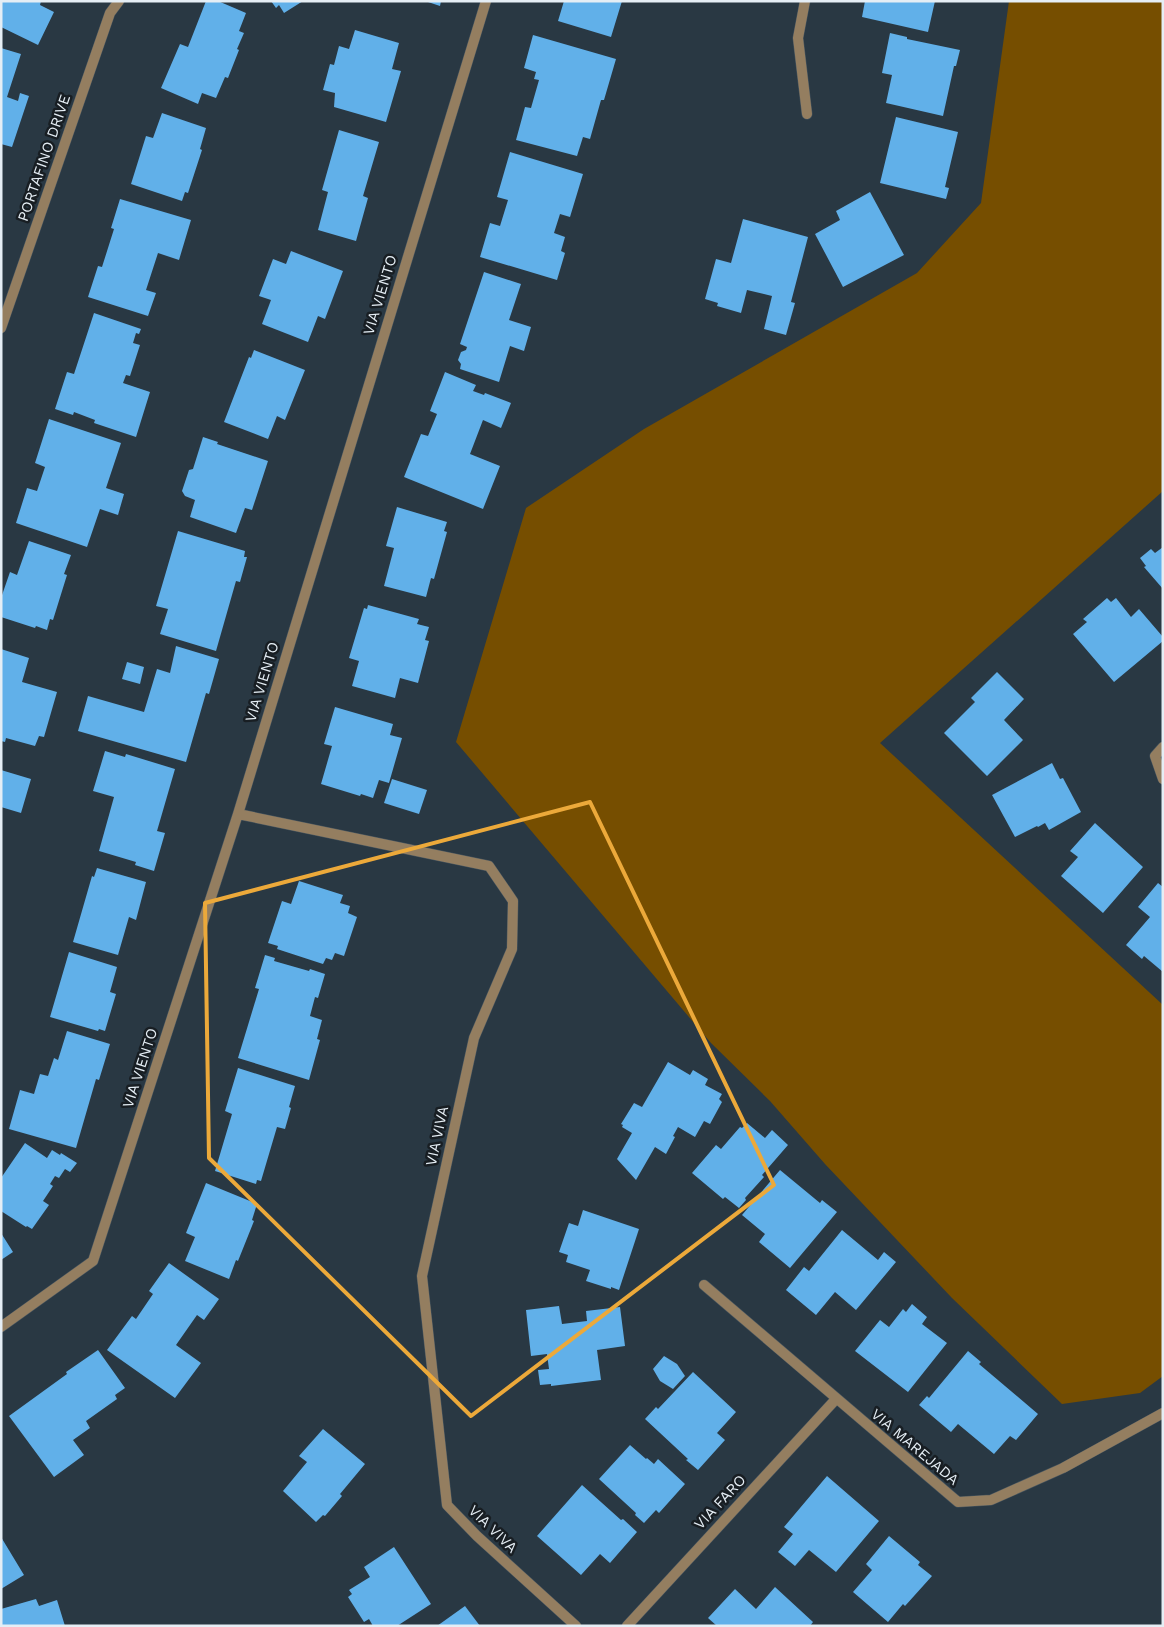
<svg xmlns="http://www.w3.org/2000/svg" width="1164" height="1627" font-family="'Work Sans',sans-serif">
  <rect width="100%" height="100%" fill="#293843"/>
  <!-- green -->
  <path fill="#764e00" d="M1009 1H1163V491L880 743 1163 1005V1376L1140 1393 1062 1404 952 1298 825 1164 770 1101 711 1043 456 742 526 508 644 429 917 273 981 203Z"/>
  <!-- building -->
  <path fill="#61b0e9" d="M1 1H41L40 5 54 12 38 45 1 27Z
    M206 1H218L246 13 239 31 244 33 237 49 239 50 228 78 225 77 216 98 202 93 198 104 161 88 180 44 188 47Z
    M271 1H303L284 13 279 5 276 8Z
    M425 1H441L440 6Z
    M564 1H622L611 37 558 21Z
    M865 1H935L928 32 862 17Z
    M355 30 399 43 392 69 401 71 386 122 334 107 335 93 323 90 330 64 334 65 339 46 349 49Z
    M890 33 907 37V39L960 50 956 66H954L943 116 886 103 892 75 882 73Z
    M533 35 616 59 604 100H601L590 139 583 137 577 156 516 140 525 107 531 108 539 80 534 79 536 72 524 68Z
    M1 48 21 54 7 97 18 101 20 93 29 96 12 147 1 144Z
    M162 113 206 128 200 149 202 150 188 193 185 192 182 201 131 184 146 136 153 138Z
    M896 117 958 132 945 187 949 188 946 199 880 183Z
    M339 130 379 142 363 196 368 198 356 241 318 230 328 192 322 190Z
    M510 152 583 174 570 217 560 214 554 233 565 237 561 251 565 253 557 280 480 257 490 223 500 226 508 200 497 197Z
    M870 192 904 255 843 287 815 234 840 220 836 211Z
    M120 199 191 220 179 260 158 253 146 290 156 293 148 316 88 297 98 266 102 267 114 229 111 228Z
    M743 219 808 237 791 302 795 303 786 335 764 329 772 296 747 290 741 313 717 306 718 303 705 299 716 259 731 263Z
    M291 251 343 271 325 319 318 316 308 342 262 324 271 300 259 296 273 259 286 264Z
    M484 272 521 284 509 320 531 327 524 351 510 346 499 382 460 369 461 364 458 360 461 352 466 350 467 347 460 344Z
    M94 313 141 329 139 334 136 333 133 343 140 345 130 376 126 375 123 383 150 392 136 437 94 423 95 420 74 412 73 415 55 409 67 372 74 374Z
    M254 350 305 370 285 420 277 416 268 439 224 422 249 357 251 358Z
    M445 372 476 385 473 391 484 395 485 393 511 403 501 428 483 420 470 454 500 466 483 509 404 477 421 434 428 436 437 414 430 411Z
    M49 419 121 443 106 488 124 494 118 515 100 509 87 547 16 523 27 488 37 491 45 467 35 463Z
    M203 437 218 442 217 444 268 461 252 510 245 508 236 533 190 517 195 500 185 496 182 491 189 470 193 469Z
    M397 507 447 522 444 531 447 532 434 579 431 578 426 597 384 586 394 548 386 546Z
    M178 531 245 551 244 557H247L240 582 236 581 216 651 160 634 168 609 156 606Z
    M29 541 71 555 64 574 67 575 53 620 50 619 47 630 36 626 35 628 1 617V598L10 572 17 575Z
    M1163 547V589L1144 567 1146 566 1140 558 1151 549 1155 553Z
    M1107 598 1111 602 1116 598 1131 617 1139 609 1163 637V641L1114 682 1073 634 1087 622 1083 619Z
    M368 605 419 619 417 624 429 627 425 640 429 641 418 683 400 678 395 698 352 686 359 661 349 658 364 608 367 609Z
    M176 646 219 659 209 694 206 693 186 762 78 731 88 696 144 712 157 669 170 673Z
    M1 649 29 658 22 682 57 692 44 737 39 736 35 746 6 738 5 742 1 741Z
    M127 662 144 667 140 684 122 679Z
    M997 672 1024 699 1004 720 1023 740 987 776 944 733 975 702 971 698Z
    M335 707 393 724 390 735 402 738 389 783 379 780 373 798 361 794 360 796 321 784 332 746 324 744Z
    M105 751 125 757 126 754 175 769 157 831 165 833 154 871 135 865 136 862 99 851 114 797 93 791Z
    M1052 763 1060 779 1063 778 1081 812 1049 830 1045 823 1038 827 1037 826 1015 837 992 795Z
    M1 770 31 779 21 813 1 807Z
    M392 779 427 790 419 814 384 803Z
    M1095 823 1143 867 1103 913 1061 876 1078 857 1070 851Z
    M97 868 146 882 136 920 129 917 118 955 73 942 92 876 94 877Z
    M299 881 343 895 340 903 350 906 348 913 357 917 344 956 335 953 332 960 326 958 323 964 277 949 278 946 268 943 282 901 291 904Z
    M1158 883 1163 887V972L1144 956 1142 959 1126 945 1150 917 1138 907Z
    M69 952 117 967 110 992 116 994 105 1031 99 1029 98 1031 50 1017Z
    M265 955 275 958 274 961 309 971 310 969 325 974 318 998 315 997 310 1016 322 1020 317 1039 320 1040 309 1080 238 1058 259 989 255 988Z
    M67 1031 110 1044 99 1080 96 1079 76 1148 9 1129 20 1090 34 1094 40 1074 48 1076 54 1058 58 1060Z
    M668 1062 690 1075 693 1070 708 1079 705 1085 722 1094 719 1099 722 1102 710 1124 704 1121 695 1137 678 1127 673 1136 675 1137 666 1154 655 1147 636 1180 617 1159 632 1133 622 1127 623 1125 621 1124 634 1103 642 1107Z
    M238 1068 295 1086 289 1107 291 1108 285 1129 277 1127 261 1181 257 1180 256 1184 215 1171 232 1114 225 1111Z
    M747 1123 765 1138 772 1130 788 1145 762 1175 764 1177 745 1198 746 1200 739 1208 725 1197 723 1199 692 1173 716 1145 721 1149 740 1127 742 1128Z
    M25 1143 47 1158 52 1150 60 1155 61 1153 77 1163 70 1172 65 1169 59 1178 55 1176 50 1184 53 1186 43 1201 49 1205 32 1229 27 1226 26 1227 1 1211V1178Z
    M780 1170 820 1203 822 1200 837 1212 790 1268 759 1242 765 1234 742 1215Z
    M206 1183 257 1204 252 1220 254 1221 238 1261 236 1260 229 1279 185 1261 195 1237 186 1233Z
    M583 1210 639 1229 619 1290 611 1287V1289L586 1281 590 1270 566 1262 568 1255 559 1252 569 1223 578 1226Z
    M842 1230 878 1260 884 1252 896 1262 856 1310 835 1292 816 1315 786 1290 804 1267 809 1271Z
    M1 1233 13 1252 1 1260Z
    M169 1263 219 1299 204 1320 197 1315 176 1345 201 1363 175 1398 107 1350 132 1316 136 1319 153 1294 149 1291Z
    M912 1304 927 1317 922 1324 947 1343 908 1392 855 1351 880 1320 889 1327 903 1309 906 1312Z
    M559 1306 562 1324 587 1321 586 1311 620 1307 625 1346 597 1350 601 1380 551 1386V1384L540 1385 538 1370 549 1369 547 1354 531 1356 526 1310Z
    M98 1350 125 1388 115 1395 117 1399 86 1421 90 1428 73 1440 84 1455 54 1477 9 1416 67 1374 66 1372Z
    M968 1351 981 1362 979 1364 1038 1414 1016 1440 1010 1436 994 1454 958 1424 951 1432 919 1405 927 1396 929 1398Z
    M664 1356 677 1364 685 1376 673 1389 660 1381 653 1369Z
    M693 1372 736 1412 717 1433 725 1440 698 1470 686 1460 688 1459 645 1419 656 1407 658 1409Z
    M323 1429 365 1464 340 1494 342 1496 325 1516 323 1515 316 1522 283 1491 307 1462 299 1456Z
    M630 1445 646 1459 647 1458 654 1464 658 1459 685 1484 659 1513 656 1510 644 1523 635 1515 636 1513 599 1479Z
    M827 1476 879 1521 836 1572 809 1550 795 1566 778 1552 793 1534 784 1527Z
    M582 1485 621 1520 623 1519 637 1532 610 1563 600 1554 581 1575 537 1536Z
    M889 1536 920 1562 918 1565 932 1576 905 1606 903 1604 888 1622 853 1592 872 1570 866 1564Z
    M1 1537 24 1575 1 1589Z
    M394 1547 431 1604 397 1626H373L369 1619 364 1622 348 1597 352 1594 349 1590 370 1577 364 1567Z
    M775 1587 813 1622 810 1626H717L708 1618 735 1589 756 1609Z
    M36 1599 39 1606 57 1600 65 1626H2L1 1609Z
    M465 1606 480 1626H437Z"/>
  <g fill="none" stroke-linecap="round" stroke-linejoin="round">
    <!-- minor casing -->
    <g stroke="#47555f" stroke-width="11">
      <path id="minor" d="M805 1 798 38 807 114
        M1 328 110 13 119 1
        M1163 747 1155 756 1163 779
        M238 814 489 866 513 901 512 949 474 1038 422 1276 447 1505 477 1536 576 1626
        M704 1285 958 1502 991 1500 1063 1468 1163 1413
        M1 1327 93 1261 238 814 486 1
        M627 1626 836 1399"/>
    </g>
    <!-- minor -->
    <use href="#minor" stroke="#947e60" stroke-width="10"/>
  </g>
  <!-- marked area -->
  <path fill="none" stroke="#eca93a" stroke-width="4" stroke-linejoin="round" d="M590 802 774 1185 471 1416 209 1158 205 903Z"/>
  <g text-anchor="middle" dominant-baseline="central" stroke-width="5" stroke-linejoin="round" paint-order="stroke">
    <!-- street labels -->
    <g font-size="15" fill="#e5eef5" stroke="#181e23">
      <text transform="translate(44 158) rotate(-71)">PORTAFINO DRIVE</text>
      <text transform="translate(380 295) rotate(-73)">VIA VIENTO</text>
      <text transform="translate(262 682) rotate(-73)">VIA VIENTO</text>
      <text transform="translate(140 1068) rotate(-72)">VIA VIENTO</text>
      <text transform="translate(437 1136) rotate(-78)">VIA VIVA</text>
      <text transform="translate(915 1447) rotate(40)">VIA MAREJADA</text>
      <text transform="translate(720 1502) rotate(-47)">VIA FARO</text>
      <text transform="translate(493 1529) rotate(44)">VIA VIVA</text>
    </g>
  </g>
  <!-- border -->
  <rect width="1164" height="1627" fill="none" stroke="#e5eef5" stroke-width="5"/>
</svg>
